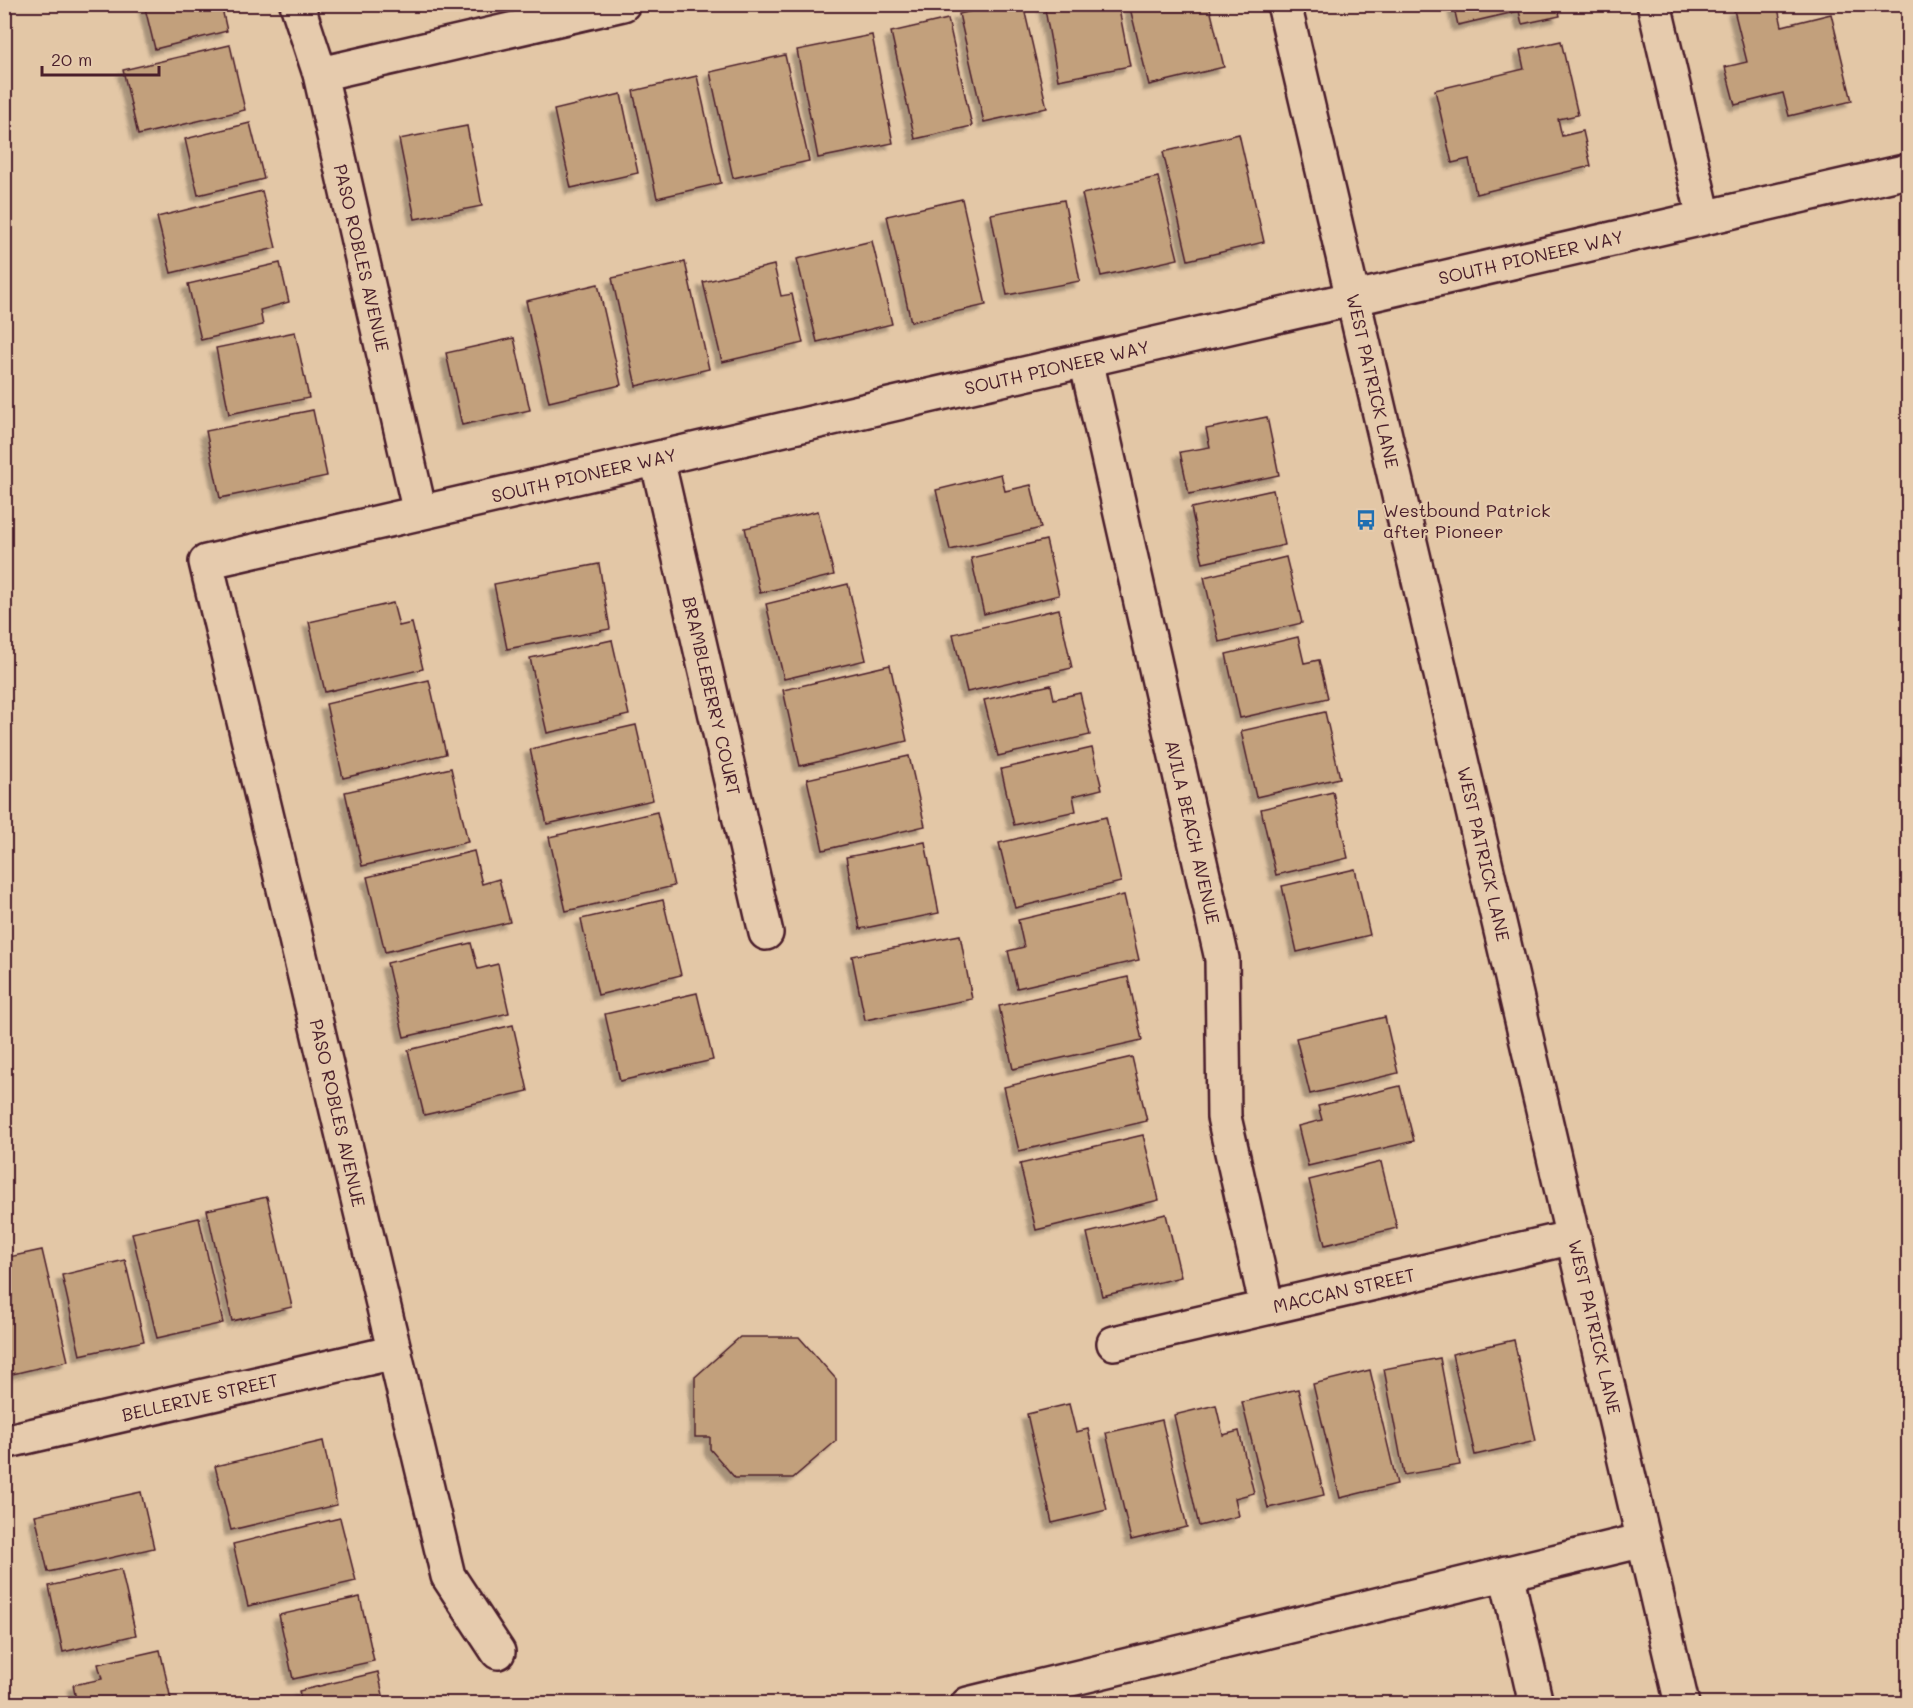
<svg xmlns="http://www.w3.org/2000/svg" width="1913" height="1708" font-family="Mali,sans-serif">
  <defs>
    <filter id="shadow"><feDropShadow dx="-5.5" dy="5.5" stdDeviation="1.5" flood-color="#0004"/></filter>
  </defs>
  <rect width="100%" height="100%" fill="#e3c7a6"/>
  <filter id="ink" filterUnits="userSpaceOnUse"><feTurbulence type="fractalNoise" baseFrequency=".0167" numOctaves="2"/><feDisplacementMap in="SourceGraphic" scale="12" xChannelSelector="R" yChannelSelector="G"/><feConvolveMatrix kernelMatrix="1 2 1 2 8 2 1 2 1" color-interpolation-filters="sRGB"/></filter>
  <g filter="url(#ink)">
    <!-- building -->
    <path fill="#c2a07b" stroke="#4a1f2b" stroke-width="1.5" filter="url(#shadow)" d="M144 4H221L227 31 155 49Z
      M1002 4H1023L1047 108 984 122 959 14Z
      M1044 4H1118L1130 66 1058 80Z
      M1129 4H1209L1224 67 1149 85Z
      M1453 4H1557L1560 16 1522 24 1519 11 1458 25Z
      M1758 4H1777L1782 26 1831 14 1852 101 1789 116 1783 93 1735 105 1725 67 1747 62 1734 10Z
      M948 19 972 126 915 139 891 32Z
      M872 35 893 143 818 158 797 50Z
      M1561 41 1578 115 1558 119 1562 136 1583 131 1591 166 1476 194 1469 159 1452 163 1435 90 1524 69 1520 50Z
      M230 45 245 110 138 135 123 70Z
      M785 55 809 161 733 178 710 72Z
      M697 76 721 183 657 198 633 91Z
      M621 94 638 173 571 188 554 110Z
      M250 123 264 179 198 195 185 139Z
      M467 126 482 206 415 219 399 139Z
      M1239 134 1264 242 1188 260 1163 152Z
      M1158 177 1178 259 1101 276 1082 194Z
      M262 191 276 248 171 273 157 217Z
      M962 199 986 305 911 322 887 216Z
      M1064 200 1080 281 1007 295 991 214Z
      M872 241 892 324 817 342 797 259Z
      M685 262 709 369 636 386 612 278Z
      M280 263 289 302 260 310 263 325 201 340 188 284Z
      M774 265 781 296 792 294 803 343 722 362 703 282Z
      M598 284 621 385 549 402 526 301Z
      M295 332 309 398 229 414 216 348Z
      M514 338 530 410 462 425 446 353Z
      M313 410 327 476 220 498 206 431Z
      M1267 417 1279 475 1189 494 1180 452 1210 447 1206 429Z
      M1001 474 1005 491 1031 485 1041 528 950 550 936 490Z
      M1273 490 1285 545 1203 563 1191 508Z
      M818 511 834 575 760 593 745 528Z
      M1046 540 1059 595 984 614 971 558Z
      M1286 557 1302 623 1219 642 1204 577Z
      M599 564 610 629 507 649 494 584Z
      M848 584 866 660 784 679 766 604Z
      M393 603 399 626 412 623 423 669 325 692 309 622Z
      M1059 609 1072 668 967 692 953 634Z
      M1298 637 1304 663 1319 660 1328 698 1240 718 1226 654Z
      M612 640 629 715 547 733 530 658Z
      M890 665 907 741 800 766 783 690Z
      M429 680 446 754 343 778 326 704Z
      M1051 685 1054 699 1080 693 1090 735 998 756 984 700Z
      M1325 712 1340 778 1256 797 1241 731Z
      M636 725 653 800 547 824 530 749Z
      M1092 748 1102 789 1073 796 1076 811 1014 825 1001 769Z
      M909 756 925 826 823 850 807 779Z
      M451 768 468 842 362 866 345 792Z
      M1333 792 1348 858 1276 875 1261 809Z
      M657 812 674 886 566 911 549 837Z
      M1106 817 1121 882 1015 908 999 843Z
      M925 842 939 913 860 929 846 857Z
      M474 851 482 884 499 879 510 922 385 952 367 877Z
      M1355 869 1370 935 1297 952 1282 886Z
      M1124 895 1139 960 1017 988 1008 951 1024 947 1018 920Z
      M663 900 681 975 598 995 581 919Z
      M960 935 972 999 865 1020 852 956Z
      M471 943 478 969 498 964 509 1013 404 1037 387 963Z
      M1128 977 1142 1040 1013 1069 999 1006Z
      M697 993 713 1060 620 1081 605 1014Z
      M1385 1017 1398 1073 1310 1094 1296 1038Z
      M513 1025 528 1091 424 1115 408 1050Z
      M1132 1057 1147 1121 1019 1151 1004 1087Z
      M1400 1086 1414 1141 1308 1166 1298 1126 1322 1120 1318 1106Z
      M1143 1135 1159 1200 1036 1230 1020 1164Z
      M1381 1162 1397 1228 1325 1245 1309 1180Z
      M267 1197 292 1307 232 1321 207 1210Z
      M1166 1214 1181 1277 1102 1296 1087 1233Z
      M199 1218 223 1323 157 1338 132 1233Z
      M42 1250 68 1361 4 1376V1258Z
      M125 1260 144 1341 80 1355 62 1275Z
      M740 1337H799L836 1379V1441L793 1478H735L710 1449V1437H695V1377Z
      M1514 1340 1536 1441 1475 1455 1452 1354Z
      M1440 1358 1460 1465 1404 1475 1384 1369Z
      M1370 1370 1397 1484 1340 1498 1313 1384Z
      M1298 1389 1324 1495 1268 1508 1242 1402Z
      M1069 1404 1076 1432 1088 1429 1107 1510 1052 1523 1027 1414Z
      M1216 1405 1223 1435 1239 1431 1254 1493 1235 1498 1239 1516 1199 1526 1174 1415Z
      M1162 1420 1187 1527 1131 1540 1106 1433Z
      M323 1441 337 1505 231 1530 215 1466Z
      M141 1492 154 1548 48 1572 35 1515Z
      M340 1518 356 1581 248 1606 233 1544Z
      M121 1569 136 1635 63 1652 49 1586Z
      M360 1597 374 1661 293 1679 279 1615Z
      M160 1650 172 1704H77L73 1685 102 1679 98 1664Z
      M378 1672 385 1704H302L299 1691Z"/>
    <g fill="none" stroke-linecap="round" stroke-linejoin="round">
      <!-- minor casing -->
      <g stroke="#4a1f2b" stroke-width="38">
        <path id="minor" d="M297 4 320 74 420 513
          M1284 4 1682 1704
          M1654 4 1704 217
          M320 74 623 4
          M1086 360 1222 959 1224 1117 1267 1308
          M657 459 766 933
          M1114 1343 1574 1237
          M4 1442 395 1352
          M1506 1573 1536 1704
          M498 1652 448 1576 206 562 1908 171
          M968 1704 1644 1540"/>
      </g>
      <!-- minor -->
      <use href="#minor" stroke="#e6cbad" stroke-width="33"/>
    </g>
  </g>
  <!-- icons -->
  <defs>
    <g id="bus-bare" transform="scale(1.62)"><path d="M-5-6H5V4H4V6H2V4H-2V6H-4V4H-5ZM-3.5-4V0h7V-4ZM-3.5 1.2v1.5H-2V1.2ZM2 1.2v1.5H3.5V1.2Z" fill="#1f6fb2" stroke="#e6cbad" stroke-width="2.5" paint-order="stroke"/></g>
  </defs>
  <g fill-rule="evenodd">
    <use href="#bus-bare" x="1366" y="520"/>
  </g>
  <g text-anchor="middle" dominant-baseline="central" stroke-width="4.5" stroke-linejoin="round" paint-order="stroke">
    <!-- street labels -->
    <g font-size="18" fill="#4a1f2b" stroke="#e6cbad">
      <text transform="translate(1531 257) rotate(-13)">SOUTH PIONEER WAY</text>
      <text transform="translate(362 258) rotate(77)">PASO ROBLES AVENUE</text>
      <text transform="translate(1057 367) rotate(-13)">SOUTH PIONEER WAY</text>
      <text transform="translate(1373 381) rotate(77)">WEST PATRICK LANE</text>
      <text transform="translate(584 475) rotate(-13)">SOUTH PIONEER WAY</text>
      <text transform="translate(712 696) rotate(77)">BRAMBLEBERRY COURT</text>
      <text transform="translate(1193 832) rotate(77)">AVILA BEACH AVENUE</text>
      <text transform="translate(1484 854) rotate(77)">WEST PATRICK LANE</text>
      <text transform="translate(338 1113) rotate(77)">PASO ROBLES AVENUE</text>
      <text transform="translate(1344 1290) rotate(-13)">MACCAN STREET</text>
      <text transform="translate(1595 1327) rotate(77)">WEST PATRICK LANE</text>
      <text transform="translate(200 1397) rotate(-13)">BELLERIVE STREET</text>
    </g>
    <!-- poi labels -->
    <g font-size="18" fill="#4a1f2b" stroke="#e6cbad" text-anchor="start">
      <text x="1383" y="510">Westbound Patrick<tspan x="1383" dy="21">after Pioneer</tspan></text>
    </g>
  </g>
  <!-- margin -->
  <rect width="1913" height="1708" fill="none" stroke="#e6cbad" stroke-width="24"/>
  <rect x="12" y="12" width="1889" height="1684" fill="none" stroke="#4a1f2b" stroke-width="2" filter="url(#ink)"/>
  <!-- scale -->
  <path d="M42 66v9h117v-9" fill="none" stroke="#4a1f2b" stroke-width="3"/>
  <text x="51" y="66" font-size="18" fill="#4a1f2b" stroke="#e6cbad" stroke-width="4.5" paint-order="stroke">20 m</text>
</svg>
